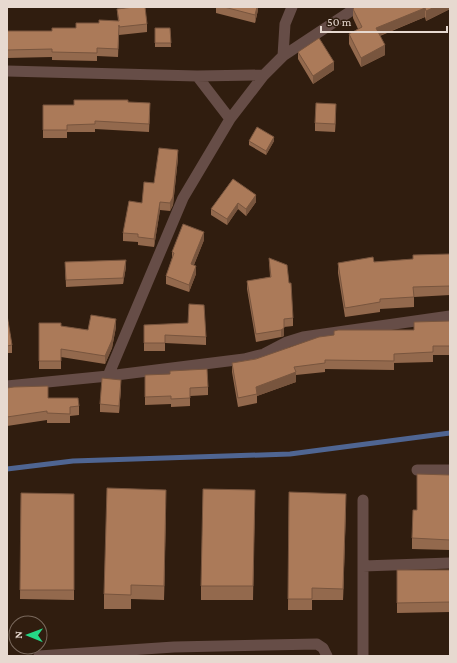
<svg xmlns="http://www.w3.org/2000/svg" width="457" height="663" font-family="'Crimson Pro',serif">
  <rect width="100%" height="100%" fill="#301d0f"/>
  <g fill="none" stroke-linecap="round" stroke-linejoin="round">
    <!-- stream -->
    <path stroke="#4f6592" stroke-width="5" d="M7 469 73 461 290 454 450 433"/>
    <!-- minor -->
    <path stroke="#664d47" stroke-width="11" d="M283 56 285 24 292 7
      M7 71 197 76 264 75
      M197 76 230 119
      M108 376 183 198 230 119 264 75 283 56 357 7
      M7 386 108 376 244 359 264 354 287 342 303 337 450 316
      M417 470H450
      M363 500V656
      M363 566 450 563
      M39 656 174 647 317 644 323 648 327 656"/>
  </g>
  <!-- wall -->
  <path fill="#93694d" d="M216 7H258V10L255 23 216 13Z
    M450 7V9L426 21 425 17 380 36 385 55 361 67 349 44V34L358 29 353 18V9Z
    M117 9 147 24V32L119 35V33L118 57 97 56V61L52 60V57L7 58V31H52L76 28 118 21Z
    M155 28H170L171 47H155Z
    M298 52 334 70 313 84 298 59Z
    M128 102 150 111 149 132 95 129V132H67V138H43V105H74Z
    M336 112 335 132 315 131V123Z
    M249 141H274L266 155 249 145Z
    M178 158 173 205 170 211 160 210 154 247 138 245V242L123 241V233L154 183Z
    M233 179 256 202 246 216 238 209 227 225 211 215V209Z
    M204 240 194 265 196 274 189 292 166 284V276L172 258V252Z
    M450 254V295L414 297V307L380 309V312L345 317 338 273V263L374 262 413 259Z
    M269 258 289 283 293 318V326L284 327V336L281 337 256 342 247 289V281L270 277Z
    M65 262 126 267 123 284 66 287Z
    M7 315 12 345V353H7Z
    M450 321V355H433V362L394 363V370L325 369V372L296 375V382L257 396V403L238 407 232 372V363L414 330Z
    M39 323 61 326 88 330 116 327 112 348 105 364 61 357V369H39Z
    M144 325 206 337V345L165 343V351H144Z
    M145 375 208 387V395L190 396V406L171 407V404L145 405Z
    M7 388 79 406V415L70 416V423H47V420L7 426Z
    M121 388 119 413 100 412V404Z
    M450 475V550L412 549V538L417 510Z
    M255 490 253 600H201V586Z
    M289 492 346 505 343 600H312V610H288Z
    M21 493 74 494V600L20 599Z
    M166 504 164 600 131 599V609H104V594Z
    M397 570H450V612L397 613Z"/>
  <!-- shaded-wall -->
  <path fill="#78553e" d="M257 7H258V10L255 23V15Z
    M435 7H450V9L426 21V11Z
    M425 8V17L376 37V28Z
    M385 45V55L361 67V58Z
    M334 62V70L313 84V76Z
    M336 104V112L335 132V124Z
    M274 137V141L266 155V151Z
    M178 150V158L173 205 170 211V203Z
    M256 195V202L246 216V209Z
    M160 202V210L154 247V239Z
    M238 203V209L227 225V219Z
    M204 232V240L191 272V264Z
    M126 260V267L123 284V278Z
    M196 266V274L189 292V285Z
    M116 319V327L112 348 105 364V356Z
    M284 328V336L281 337V330Z
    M296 372V382L257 396 256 387Z
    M121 380V388L119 413V406Z
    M166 490V504L164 600V586Z
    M346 494V505L343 600V589Z"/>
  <!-- building -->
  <path fill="#ab7a59" stroke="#78553e" d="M134 7H145L147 24 119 27V25L118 49 97 48V53L52 52V49L7 50V31H52V28H76V23H99V20L119 21 117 9Z
    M224 7H257L255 15Z
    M355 7H435L426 11 425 8 376 28 385 45 361 58 349 34 362 27 353 9Z
    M155 28H170L171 43H155Z
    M319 38 334 62 313 76 298 52Z
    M74 100H128V102L150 103 149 124 95 121V124L67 125V130H43V105H74Z
    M316 103 336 104 335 124 315 123Z
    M257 127 274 137 266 151 249 141Z
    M159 148 178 150 173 197 170 203 160 202 154 239 138 237V234L123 233 129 201 142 203 144 182 154 183Z
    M233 179 256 195 246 209 238 203 227 219 211 209Z
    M183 224 204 232 191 264 196 266 189 285 166 276 174 253 172 252Z
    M450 254V286L413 287 414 297 380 299V302L345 308 338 263 373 257 374 262 413 259V255Z
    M269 258 287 265 289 283H291L293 318 284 319V328L281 330 256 334 247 281 271 277Z
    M126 260 123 278 66 280 65 262Z
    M189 304 204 305 206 337 165 335V343H144V325L188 323Z
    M7 315 12 345 7 346Z
    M91 315 116 319 112 340 105 356 61 349V361H39V323H61V326L88 330Z
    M450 321V346H433V352L394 354V361L325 360V363L294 367 296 372 256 387 257 394 238 398 232 363 256 359 319 337 334 335V331L338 330H414V322Z
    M207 369 208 387 190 388V398L171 399V396L145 397V375L170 374V371Z
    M102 378 121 380 119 406 100 404Z
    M48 386V398H78L79 406 70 407V414L47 413V411L7 417V388L14 387Z
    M417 474 450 475V540L412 538 413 510H417Z
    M107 488 166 490 164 586 131 585V595L104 594Z
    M203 489 255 490 253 586H201Z
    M289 492 346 494 343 589 312 588V599H288Z
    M21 493 74 494V590H20Z
    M397 570H450V602L397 603Z"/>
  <!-- border -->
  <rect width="457" height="663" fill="none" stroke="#e7d9d0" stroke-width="16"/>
  <!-- north arrow -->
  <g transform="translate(28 635) rotate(271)"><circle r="19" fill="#301d0f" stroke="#79685c"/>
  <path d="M0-3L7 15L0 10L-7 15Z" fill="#25d886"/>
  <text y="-6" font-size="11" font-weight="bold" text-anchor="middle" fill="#e7d9d0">N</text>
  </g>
  <!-- scale -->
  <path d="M321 26v6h126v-6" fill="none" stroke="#e7d9d0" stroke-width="2"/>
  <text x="327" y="26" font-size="12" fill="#e7d9d0" stroke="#301d0f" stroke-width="3" paint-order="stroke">50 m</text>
</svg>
